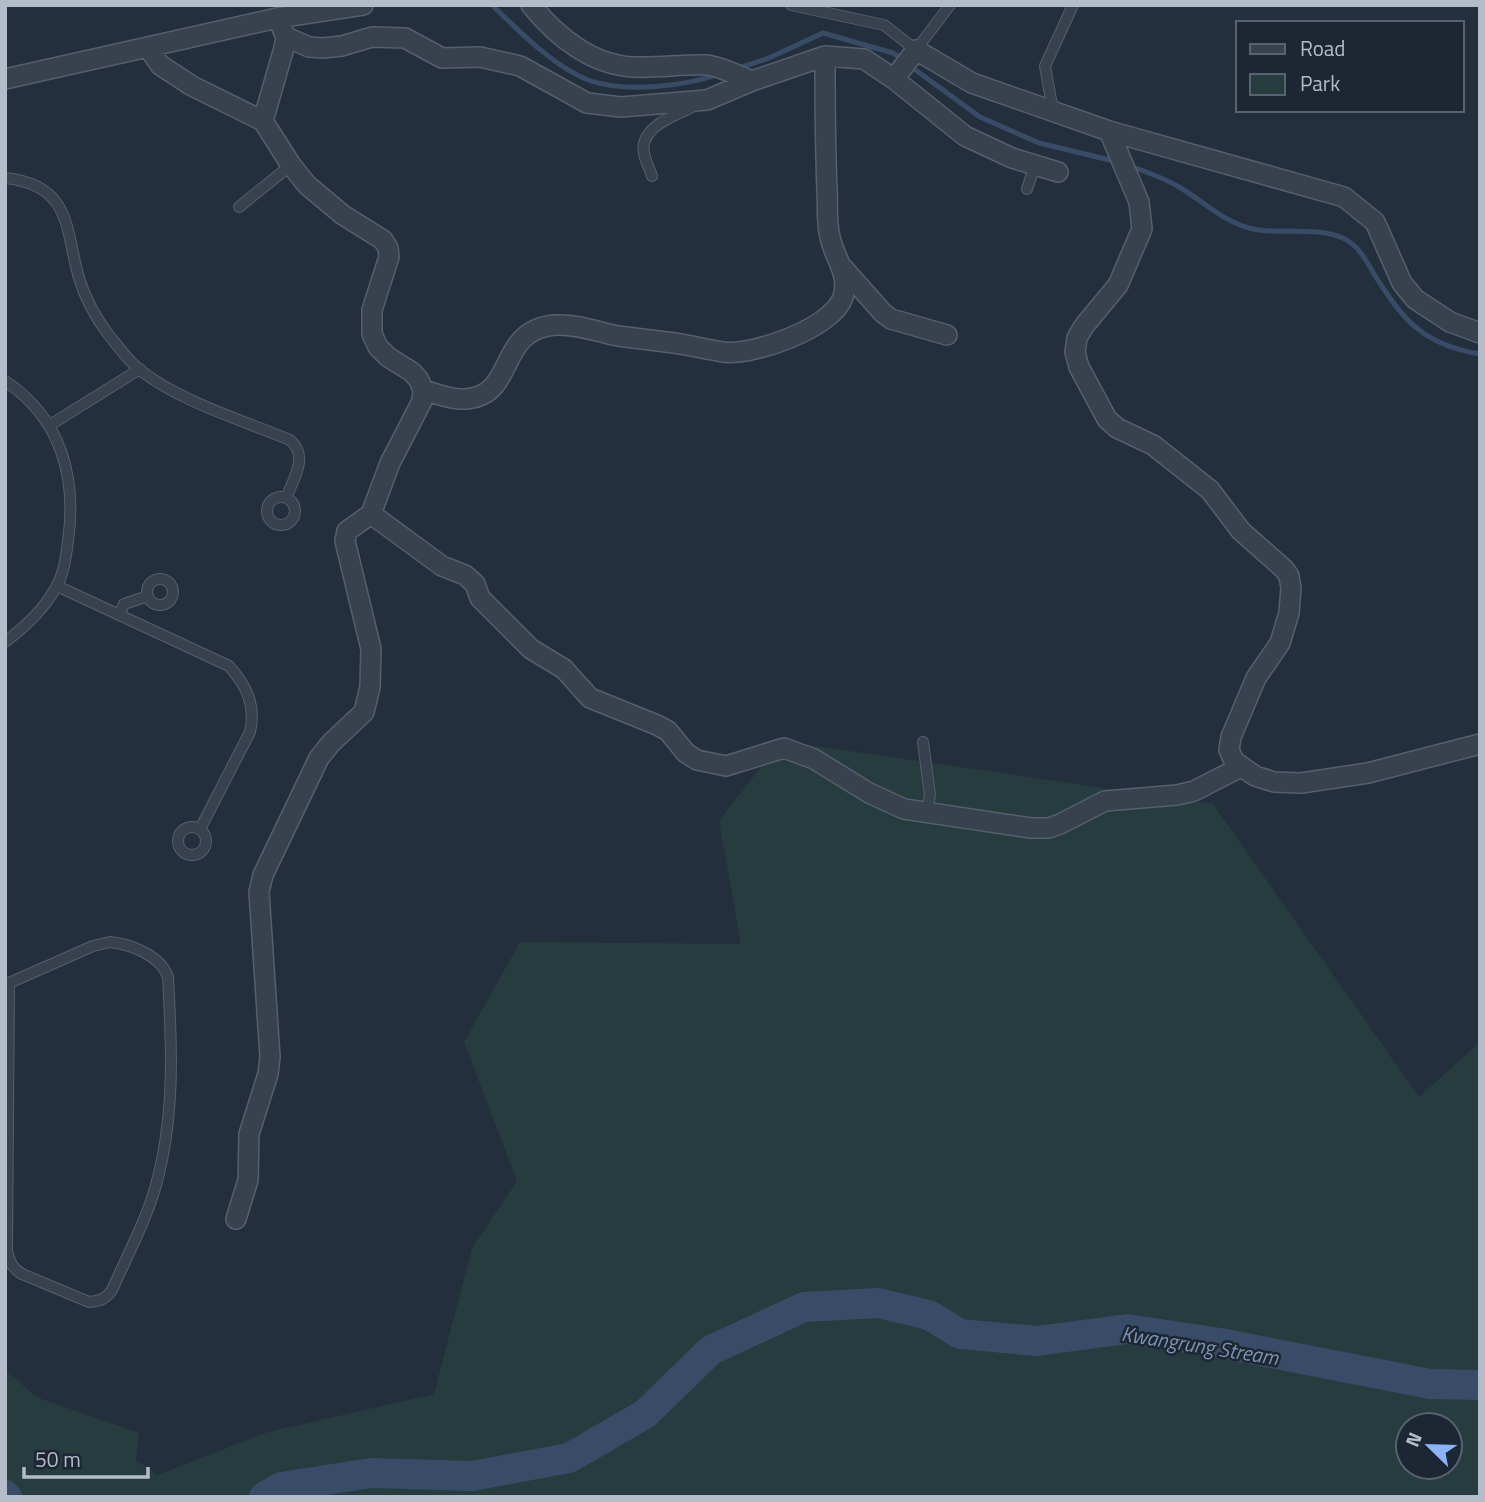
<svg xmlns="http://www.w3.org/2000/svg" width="1485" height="1502" font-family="'Titillium Web',sans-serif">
  <rect width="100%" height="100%" fill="#242f3e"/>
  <!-- green -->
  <path fill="#263c3f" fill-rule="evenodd" d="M781 741 1213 804 1419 1097 1480 1042V1497H5V1369L36 1397 139 1433 136 1460 157 1475 268 1432 434 1394 472 1248 517 1181 464 1042 520 942 741 944 719 821ZM1408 1425H1450V1467H1408Z"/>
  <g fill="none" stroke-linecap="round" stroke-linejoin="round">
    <!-- stream -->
    <path stroke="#394c67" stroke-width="5" d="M492 5C519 31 556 69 591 81 628 93 684 86 720 74
      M910 66 980 117 1039 143 1118 162
      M736 69 769 58 823 33 893 53 903 60
      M1130 166C1147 172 1164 178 1179 187 1205 202 1223 222 1253 229 1282 235 1315 226 1343 238 1358 245 1366 260 1374 274 1403 320 1423 345 1480 354"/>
    <!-- river -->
    <path stroke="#394c67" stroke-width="30" d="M5 1495 7 1497
      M264 1497 281 1487 371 1473 472 1476 569 1458 645 1414 711 1350 804 1307 878 1303 929 1315 960 1334 1037 1341 1127 1329 1220 1343 1430 1384 1480 1385"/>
    <!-- lane casing -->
    <g stroke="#565f6c" stroke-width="12">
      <path id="lane" d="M791 5 884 25 916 50 950 5
        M1053 111 1045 66 1073 5
        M652 176C649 167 641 153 644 143 649 123 679 114 694 106
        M5 178C72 185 65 229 79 278 85 298 96 318 108 334 118 346 128 361 140 370 181 402 242 420 290 440 309 456 294 478 286 498
        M1027 189 1035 165
        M239 207 291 165
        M5 381C61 418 77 477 68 541 66 556 64 574 56 587 44 610 25 627 5 642
        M50 425 140 369
        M267 511a14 14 0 1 1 28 0a14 14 0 1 1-28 0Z
        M147 592a13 13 0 1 1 26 0a13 13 0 1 1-26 0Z
        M57 586 229 666C247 686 256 706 250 732L200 829
        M119 615 124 604 148 596
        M923 742 930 795 927 813
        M178 841a14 14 0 1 1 28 0a14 14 0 1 1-28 0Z
        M110 942C131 944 161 956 168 977 172 1048 175 1116 156 1185 146 1221 127 1256 112 1290 106 1299 100 1301 89 1302L22 1274C12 1268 10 1262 7 1251L9 983 93 946Z"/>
    </g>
    <!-- street casing -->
    <g stroke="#565f6c" stroke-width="22">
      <path id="street" d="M531 5C557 37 593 66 635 67 659 68 683 64 706 65 721 66 738 76 752 81
        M286 37 309 47 323 48 342 46 372 37 405 38 442 58 480 57 520 66 587 103 621 107 707 100 752 81 825 56 864 59 894 79 965 136 1012 158 1058 172
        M148 47 160 65 192 86 263 121 291 165 307 185 343 215 383 240 388 248 389 257 372 310V334L378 347 388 357 412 372 419 380 423 390 422 401 390 463 371 514 347 531 345 541 371 649 370 687 364 712 331 743 319 758 263 875 259 892 270 1057 268 1074 249 1134 248 1180 236 1219
        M5 79 277 18 363 5
        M894 79 916 50 972 83 1109 131 1344 197 1375 222 1402 283 1415 299 1450 322 1480 333
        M263 121 284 48 286 37 282 28
        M1109 131 1139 202 1142 229 1118 285 1084 326 1077 338 1075 352 1079 367 1107 419 1117 428 1153 445 1210 490 1241 531 1284 569 1289 576 1291 588 1289 613 1280 643 1256 678 1231 737 1229 750 1234 761 1255 776 1274 782 1301 783 1368 773 1480 744
        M844 269 883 313 891 319 947 335
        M423 390C435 393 451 400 464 399 518 397 495 329 556 325 578 324 597 332 618 336 634 338 650 340 666 342 685 344 704 349 723 352 753 356 833 328 843 297 850 273 834 258 830 237 826 222 828 204 827 189 825 144 825 101 825 56
        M371 514 442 566 465 575 475 584 480 598 531 649 564 669 590 698 657 725 668 731 686 753 697 760 726 766 784 748 814 759 869 793 904 809 1031 828H1049L1060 824 1105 801 1177 795 1194 791 1235 770"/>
    </g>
    <!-- lane -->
    <use href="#lane" stroke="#38414e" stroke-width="10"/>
    <!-- street -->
    <use href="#street" stroke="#38414e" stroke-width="19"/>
  </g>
  <g text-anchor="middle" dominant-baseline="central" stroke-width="5" stroke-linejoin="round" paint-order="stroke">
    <!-- water labels -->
    <g font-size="21" font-style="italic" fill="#7c92b1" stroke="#1d2633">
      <text transform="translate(1200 1345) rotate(9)">Kwangrung Stream</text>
    </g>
  </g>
  <!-- border -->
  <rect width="1485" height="1502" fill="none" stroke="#b4bcc9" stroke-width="14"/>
  <!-- legend -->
  <rect x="1236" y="21" width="228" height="91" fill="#1d2633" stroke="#59626f" stroke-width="2"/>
  <rect x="1250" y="44" width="35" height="10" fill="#38414e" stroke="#59626f" stroke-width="2"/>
  <text x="1300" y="56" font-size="21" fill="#b4bcc9">Road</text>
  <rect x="1250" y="74" width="35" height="21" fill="#263c3f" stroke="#59626f" stroke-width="2"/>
  <text x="1300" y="91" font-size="21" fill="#b4bcc9">Park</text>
  <!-- north arrow -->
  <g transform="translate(1429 1446) rotate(293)"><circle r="33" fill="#1d2633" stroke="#59626f" stroke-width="2"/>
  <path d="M0-5L12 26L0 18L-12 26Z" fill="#8ab4f8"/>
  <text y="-10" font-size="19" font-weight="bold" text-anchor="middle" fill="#b4bcc9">N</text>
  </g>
  <!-- scale -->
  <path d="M24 1467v10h124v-10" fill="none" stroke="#b4bcc9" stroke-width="3.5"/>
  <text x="35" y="1467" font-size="21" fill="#b4bcc9" stroke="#1d2633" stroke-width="5" paint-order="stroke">50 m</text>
</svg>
